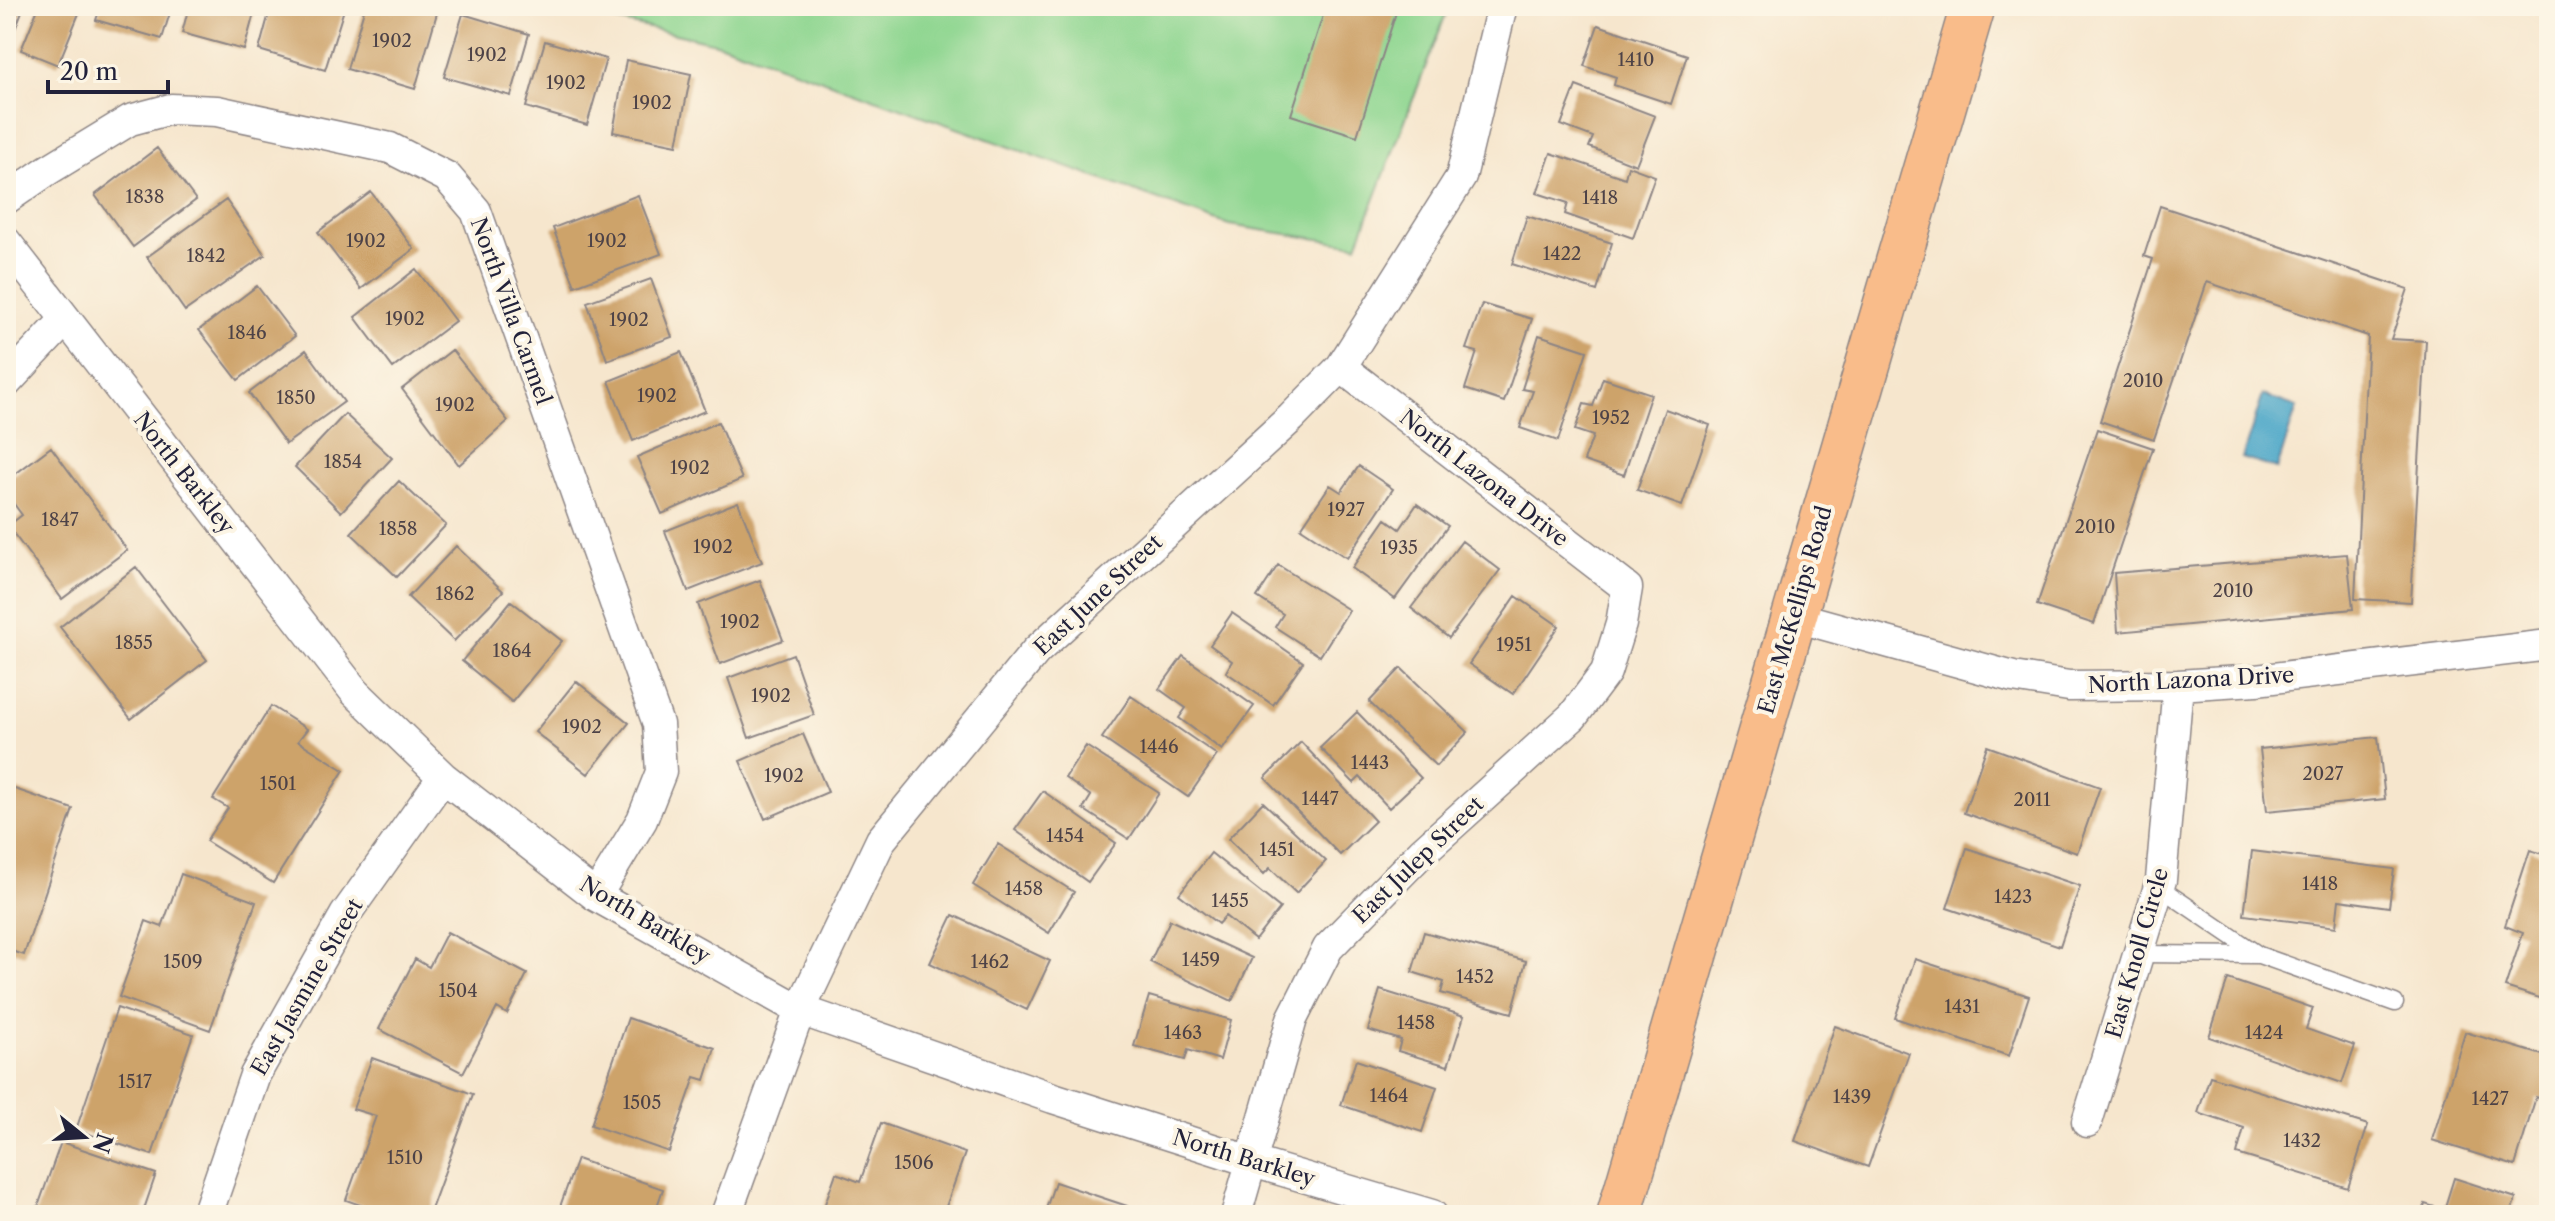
<svg xmlns="http://www.w3.org/2000/svg" width="2555" height="1221" font-family="'Libre Caslon Text',serif">
  <rect width="100%" height="100%" fill="#fcf5e5"/>
  <filter id="ink" filterUnits="userSpaceOnUse"><feTurbulence type="fractalNoise" baseFrequency=".0125" numOctaves="2"/><feDisplacementMap in="SourceGraphic" scale="16" xChannelSelector="R" yChannelSelector="G"/><feConvolveMatrix kernelMatrix="1 2 1 2 8 2 1 2 1" color-interpolation-filters="sRGB"/></filter>
  <filter id="wash" filterUnits="userSpaceOnUse"><feTurbulence type="fractalNoise" baseFrequency=".006" numOctaves="4" result="noise"/><feDisplacementMap in="SourceGraphic" scale="32" xChannelSelector="R" yChannelSelector="G"/><feGaussianBlur stdDeviation="1.8" result="paint"/><feColorMatrix in="noise" values="0 0 0 0 0 0 0 0 0 0 0 0 0 0 0 0 0 1.4 0 .05"/><feComposite in="paint" operator="in"/></filter>
  <g filter="url(#wash)">
    <rect width="100%" height="100%" fill="#f6e6cd"/>
    <!-- green -->
    <path fill="#8ed690" stroke="#587c66" stroke-width="2" d="M552 6H1449L1357 245 1229 225 724 45Z"/>
    <!-- water -->
    <path fill="#4aa6c8" stroke="#366482" stroke-width="2" d="M2263 395 2297 407 2277 469 2242 458Z"/>
    <g id="blocks">
      <!-- building -->
      <path fill="#cda36b" d="M6 6H24L6 53Z
        M39 6H82L58 65 21 50Z
        M101 6H172L162 39 96 20Z
        M189 6H256L244 50 182 33Z
        M271 6H345L325 70 259 50Z
        M365 6H413L437 13 415 89 347 69Z
        M1326 6H1398L1357 136 1291 115Z
        M463 14 529 34 511 96 444 77Z
        M1598 25 1687 55 1671 104 1614 85 1616 77 1584 66Z
        M545 41 606 59 587 125 526 107Z
        M626 60 691 74 677 145 613 132Z
        M1576 86 1655 116 1636 165 1589 147 1593 137 1561 125Z
        M157 148 196 200 133 247 95 195Z
        M1551 153 1625 178 1628 166 1655 176 1633 238 1565 214 1568 203 1537 193Z
        M371 192 414 249 361 289 318 232Z
        M638 195 661 254 575 286 553 228Z
        M226 200 265 255 185 311 147 257Z
        M2160 206 2408 289 2391 339 2426 341 2411 602 2355 599 2368 336 2207 282 2154 439 2100 421 2153 259 2144 256Z
        M1527 216 1612 243 1597 291 1512 264Z
        M416 269 455 321 393 368 355 317Z
        M651 279 672 337 607 360 587 302Z
        M257 286 295 336 238 380 199 330Z
        M1482 304 1532 319 1504 402 1465 389 1477 352 1466 349Z
        M1539 335 1587 351 1558 441 1520 428 1533 391 1522 389Z
        M306 350 344 402 286 444 249 393Z
        M452 350 508 421 459 465 402 389Z
        M681 352 705 411 633 441 609 381Z
        M1603 378 1651 394 1624 475 1584 461 1593 436 1575 430 1584 404 1593 406Z
        M1665 409 1710 425 1682 506 1637 490Z
        M345 414 392 458 341 512 295 467Z
        M718 422 742 479 662 514 637 457Z
        M2097 429 2153 448 2094 624 2037 605Z
        M51 447 127 550 62 599 8 526 22 515 6 493V481Z
        M1359 466 1393 489 1347 558 1301 528 1330 485 1341 492Z
        M399 481 446 525 397 577 351 533Z
        M738 502 762 562 688 591 665 531Z
        M1417 504 1448 526 1395 599 1352 568 1386 519 1400 529Z
        M1462 541 1500 570 1449 638 1411 608Z
        M456 546 503 591 454 641 408 597Z
        M2347 554 2353 609 2118 632 2114 573Z
        M1278 565 1349 610 1320 656 1275 627 1283 614 1257 597Z
        M136 567 207 660 131 719 60 627Z
        M760 580 783 640 720 664 698 604Z
        M1516 596 1559 626 1513 694 1469 664Z
        M511 601 562 641 512 702 462 661Z
        M1232 613 1303 662 1273 705 1226 672 1232 661 1210 645Z
        M793 654 814 715 749 738 728 678Z
        M1183 656 1254 706 1222 750 1179 718 1186 708 1159 689Z
        M1401 668 1468 732 1436 766 1369 702Z
        M576 681 629 723 588 774 535 732Z
        M1131 696 1217 755 1188 797 1102 738Z
        M271 706 307 729 298 741 344 770 273 883 206 841 228 808 213 799Z
        M1357 712 1421 778 1389 808 1360 777 1354 783 1320 748Z
        M803 734 828 792 765 819 740 761Z
        M2378 737 2385 799 2267 811 2260 749Z
        M1301 742 1375 821 1340 855 1265 778Z
        M1086 746 1159 793 1129 839 1083 809 1091 796 1065 778Z
        M1987 746 2100 787 2077 853 1964 813Z
        M6 786 73 809 24 955 6 949Z
        M1043 791 1116 843 1088 882 1015 830Z
        M1263 802 1326 861 1296 893 1270 868 1264 874 1228 839Z
        M998 844 1074 892 1049 933 973 885Z
        M1967 848 2080 886 2060 946 1947 908Z
        M2530 850 2549 856V1001L2505 987 2523 933 2505 926Z
        M2252 851 2394 869 2389 907 2339 900 2336 927 2244 915Z
        M1211 853 1280 908 1255 940 1225 916 1218 924 1179 894Z
        M181 874 256 902 210 1030 119 997 146 921 162 927Z
        M953 915 1050 961 1027 1010 930 963Z
        M1170 920 1252 958 1232 1001 1150 962Z
        M447 932 527 974 507 1014 497 1008 463 1073 379 1029 415 959 429 967Z
        M1424 932 1526 961 1512 1013 1441 993 1444 982 1412 972Z
        M1915 959 2029 996 2009 1056 1895 1018Z
        M2228 979 2313 1008 2306 1029 2355 1046 2342 1083 2209 1037Z
        M1380 990 1464 1016 1448 1066 1398 1051 1401 1040 1368 1030Z
        M1149 996 1231 1020 1220 1060 1188 1050 1185 1060 1134 1046Z
        M117 1008 193 1034 152 1155 76 1130Z
        M628 1018 715 1048 705 1080 695 1077 669 1152 591 1125Z
        M1835 1026 1909 1053 1868 1167 1795 1141Z
        M2465 1032 2549 1057V1101L2536 1097 2515 1166 2432 1140Z
        M372 1058 473 1094 429 1215H388L346 1200 376 1116 353 1109Z
        M1356 1060 1437 1087 1422 1132 1341 1105Z
        M2210 1076 2368 1125 2348 1188 2237 1154 2244 1128 2198 1113Z
        M881 1123 965 1153 943 1215H821L836 1173 860 1182Z
        M61 1142 156 1174 142 1215H35Z
        M577 1159 663 1189 654 1215H557Z
        M2454 1178 2516 1198 2510 1215H2422L2425 1204 2444 1210Z
        M1055 1182 1127 1206 1124 1215H1044Z"/>
    </g>
  </g>
  <g filter="url(#ink)">
    <use href="#blocks" fill-opacity="0" stroke="#8c8484" stroke-width="2"/>
    <g fill="none" stroke-linecap="round" stroke-linejoin="round">
      <!-- service casing -->
      <g stroke="#8c8484" stroke-width="19">
        <path id="service" d="M2139 954 2259 955 2159 887
          M2259 955 2395 1003"/>
      </g>
      <!-- minor casing -->
      <g stroke="#8c8484" stroke-width="33">
        <path id="minor" d="M6 199 48 170 130 120 171 109 217 111 390 148 447 177 476 211 658 724 661 772 642 820 596 896
          M6 242 355 692 443 777 596 896 800 1010 1053 1098 1253 1162 1432 1215
          M6 383 65 320
          M1793 616 2013 677 2069 686 2178 685 2256 680 2549 645
          M2087 1122 2161 880 2178 685
          M207 1215 255 1075 345 915 443 777
          M726 1215 800 1010 881 840 1036 651 1291 418 1341 367 1461 177 1502 6
          M1236 1215 1292 1019 1328 948 1422 852 1573 716 1606 672 1621 624 1627 588 1341 367"/>
      </g>
      <!-- primary casing -->
      <g stroke="#8c8484" stroke-width="47">
        <path id="primary" d="M1619 1215 1973 6"/>
      </g>
      <!-- service -->
      <use href="#service" stroke="#fff" stroke-width="16"/>
      <!-- minor -->
      <use href="#minor" stroke="#fff" stroke-width="30"/>
      <!-- primary -->
      <use href="#primary" stroke="#f9bc8a" stroke-width="44"/>
    </g>
  </g>
  <g text-anchor="middle" dominant-baseline="central" stroke-width="8" stroke-linejoin="round" paint-order="stroke">
    <!-- number labels -->
    <g font-size="18" fill="#4d4247">
      <text x="392" y="41">1902</text>
      <text x="487" y="55">1902</text>
      <text x="1636" y="60">1410</text>
      <text x="566" y="83">1902</text>
      <text x="652" y="103">1902</text>
      <text x="145" y="197">1838</text>
      <text x="1600" y="198">1418</text>
      <text x="366" y="241">1902</text>
      <text x="607" y="241">1902</text>
      <text x="1562" y="254">1422</text>
      <text x="206" y="256">1842</text>
      <text x="405" y="319">1902</text>
      <text x="629" y="320">1902</text>
      <text x="247" y="333">1846</text>
      <text x="2143" y="381">2010</text>
      <text x="657" y="396">1902</text>
      <text x="296" y="398">1850</text>
      <text x="455" y="405">1902</text>
      <text x="1611" y="418">1952</text>
      <text x="343" y="462">1854</text>
      <text x="690" y="468">1902</text>
      <text x="1346" y="510">1927</text>
      <text x="60" y="520">1847</text>
      <text x="2095" y="527">2010</text>
      <text x="398" y="529">1858</text>
      <text x="713" y="547">1902</text>
      <text x="1399" y="548">1935</text>
      <text x="2233" y="591">2010</text>
      <text x="455" y="594">1862</text>
      <text x="740" y="622">1902</text>
      <text x="134" y="643">1855</text>
      <text x="1514" y="645">1951</text>
      <text x="512" y="651">1864</text>
      <text x="771" y="696">1902</text>
      <text x="582" y="727">1902</text>
      <text x="1159" y="747">1446</text>
      <text x="1370" y="763">1443</text>
      <text x="2323" y="774">2027</text>
      <text x="784" y="776">1902</text>
      <text x="278" y="784">1501</text>
      <text x="1320" y="799">1447</text>
      <text x="2032" y="800">2011</text>
      <text x="1065" y="836">1454</text>
      <text x="1277" y="850">1451</text>
      <text x="2320" y="884">1418</text>
      <text x="1024" y="889">1458</text>
      <text x="2013" y="897">1423</text>
      <text x="1230" y="901">1455</text>
      <text x="1201" y="960">1459</text>
      <text x="183" y="962">1509</text>
      <text x="990" y="962">1462</text>
      <text x="1475" y="977">1452</text>
      <text x="458" y="991">1504</text>
      <text x="1962" y="1007">1431</text>
      <text x="1416" y="1023">1458</text>
      <text x="1183" y="1033">1463</text>
      <text x="2264" y="1033">1424</text>
      <text x="135" y="1082">1517</text>
      <text x="1389" y="1096">1464</text>
      <text x="1852" y="1097">1439</text>
      <text x="2490" y="1099">1427</text>
      <text x="642" y="1103">1505</text>
      <text x="2302" y="1141">1432</text>
      <text x="405" y="1158">1510</text>
      <text x="914" y="1163">1506</text>
    </g>
    <!-- street labels -->
    <g font-size="22" fill="#22223b" stroke="#fcf5e5">
      <text transform="translate(511 311) rotate(70)">North Villa Carmel</text>
      <text transform="translate(184 473) rotate(52)">North Barkley</text>
      <text transform="translate(1484 478) rotate(38)">North Lazona Drive</text>
      <text transform="translate(1098 595) rotate(-43)">East June Street</text>
      <text transform="translate(1795 610) rotate(-74)">East McKellips Road</text>
      <text transform="translate(2191 680) rotate(-3)">North Lazona Drive</text>
      <text transform="translate(1418 860) rotate(-44)">East Julep Street</text>
      <text transform="translate(645 920) rotate(31)">North Barkley</text>
      <text transform="translate(2137 953) rotate(-74)">East Knoll Circle</text>
      <text transform="translate(307 987) rotate(-60)">East Jasmine Street</text>
      <text transform="translate(1244 1158) rotate(17)">North Barkley</text>
    </g>
  </g>
  <!-- margin -->
  <rect width="2555" height="1221" fill="none" stroke="#fcf5e5" stroke-width="32"/>
  <!-- north arrow -->
  <g transform="translate(84 1137) rotate(108)" stroke="#fcf5e5" stroke-width="6" paint-order="stroke">
  <path d="M0-6L14 30L0 20L-14 30Z" fill="#22223b"/>
  <text y="-12" font-size="22" font-weight="bold" text-anchor="middle" fill="#22223b">N</text>
  </g>
  <!-- scale -->
  <path d="M48 80v12h120v-12" fill="none" stroke="#22223b" stroke-width="4"/>
  <text x="60" y="80" font-size="24" fill="#22223b" stroke="#fcf5e5" stroke-width="6" paint-order="stroke">20 m</text>
</svg>
